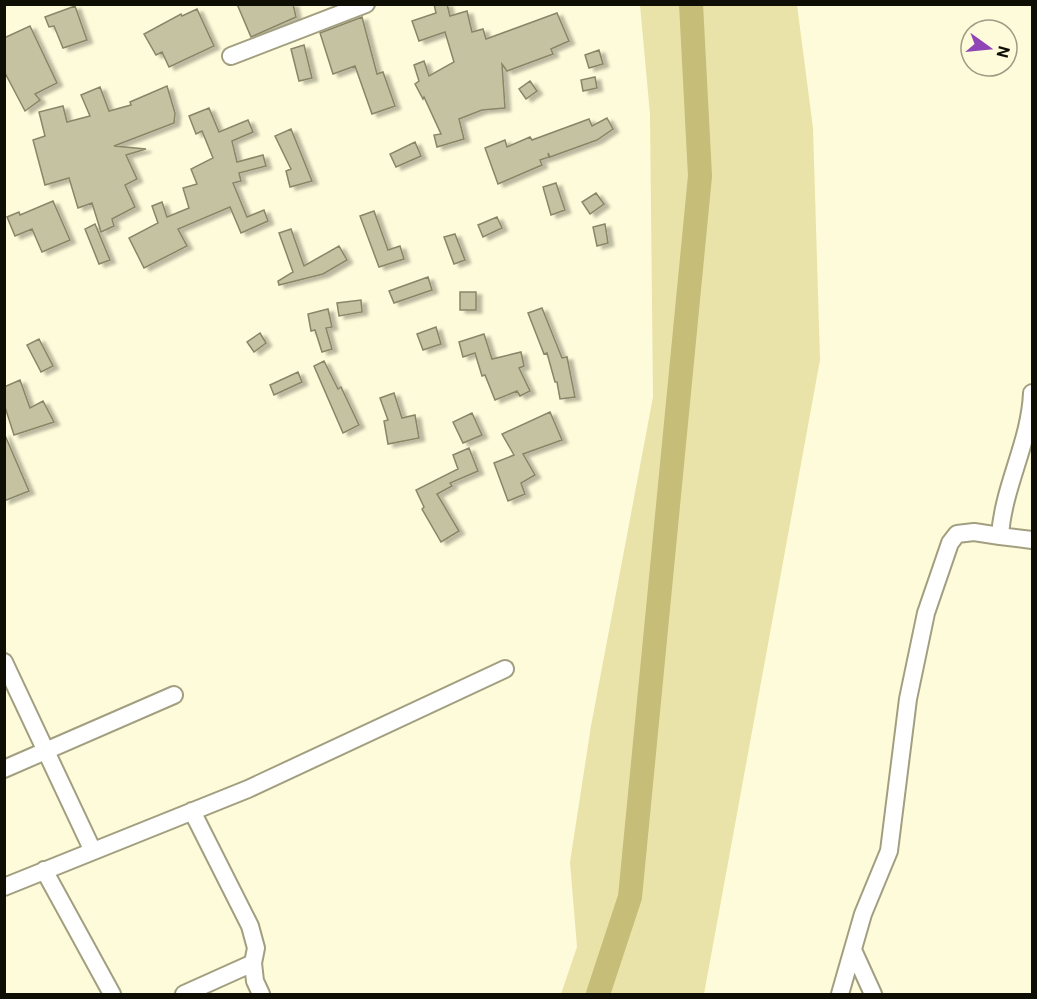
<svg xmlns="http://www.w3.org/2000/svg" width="1037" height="999" font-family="Roboto,sans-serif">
  <defs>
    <filter id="shadow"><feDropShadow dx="5.5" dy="3" stdDeviation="1.5" flood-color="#0004"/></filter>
  </defs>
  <rect width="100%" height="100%" fill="#fefbda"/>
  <!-- green -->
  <path fill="#e9e3a9" d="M640 5H797L813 128 820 360 704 994H561L577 947 570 862 591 726 653 397 650 114Z"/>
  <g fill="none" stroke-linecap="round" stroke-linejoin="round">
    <!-- river -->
    <path stroke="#c5bd78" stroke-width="24" d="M598 994 630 897 700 176 691 4"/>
  </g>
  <!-- building -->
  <path fill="#c5c2a2" stroke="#898668" stroke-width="1.5" filter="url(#shadow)" d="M237 4H293L296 17 251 37Z
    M434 4H447L450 16 467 11 472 32 483 29 486 39 557 13 569 41 551 49 553 54 507 71 502 64 505 108 482 110 459 119 464 139 437 147 434 135 441 134 424 97 423 99 415 84 419 81 414 65 424 61 429 76 454 62 445 32 419 41 412 21 436 13Z
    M75 6 87 40 63 48 54 26 49 27 45 17Z
    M197 9 214 46 169 67 162 52 156 55 144 34 181 14 182 16Z
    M362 17 377 74 383 72 395 106 372 114 355 66 333 74 320 33Z
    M30 26 57 83 35 94 40 100 25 111 4 71V38Z
    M304 45 312 78 299 81 291 49Z
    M599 50 603 64 589 68 585 55Z
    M595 77 597 88 583 91 581 80Z
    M530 81 537 91 526 99 519 89Z
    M167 86 175 113 174 123 114 146 146 149 126 155 137 179 125 185 135 207 112 219 114 226 101 232 92 203 78 208 69 178 45 185 33 140 45 136 39 112 63 106 67 122 90 116 81 95 100 87 109 111 131 105 130 102Z
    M209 108 219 132 248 120 253 132 232 141 237 162 263 155 266 166 239 173 241 181 233 183 247 217 264 210 268 221 241 233 230 207 178 229 187 246 144 268 129 238 158 223 152 206 162 202 167 217 189 208 183 188 197 184 191 169 213 158 202 131 196 134 189 116Z
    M607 118 613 129 597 140 550 157 548 153 549 157 540 160 542 165 498 184 485 148 505 140 507 147 530 137 532 140 589 119 592 126Z
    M291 129 312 181 290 187 286 171 291 169 275 136Z
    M415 142 421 156 396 167 390 154Z
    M556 183 565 210 551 215 543 187Z
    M596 193 604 204 590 214 582 202Z
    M53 201 70 240 42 252 32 229 15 236 7 217 19 212 20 215Z
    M374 211 388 250 400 246 404 259 379 267 360 216Z
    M497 217 502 228 483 237 478 225Z
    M95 224 110 260 99 264 85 229Z
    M605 224 608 243 597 246 593 227Z
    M291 229 304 266 339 246 347 260 323 274 279 285 278 281 293 272 279 233Z
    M455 234 465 260 454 264 444 237Z
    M428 277 432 290 394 303 389 291Z
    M460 292H476V310H460Z
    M361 300 362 312 339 316 337 303Z
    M542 308 562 358 567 357 575 397 560 399 557 382H555L547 353 544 354 528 313Z
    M328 309 332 327 326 328 332 349 322 352 315 330 311 331 308 314Z
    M436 327 441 344 423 350 417 334Z
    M260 333 266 343 254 352 247 342Z
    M484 334 492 359 521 352 524 366 519 368 530 391 520 396 517 391 495 400 485 375 482 376 475 353 463 357 459 342Z
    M39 339 53 366 41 372 27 345Z
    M324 361 338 389 341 387 359 425 343 433 314 366Z
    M298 372 302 382 274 395 270 385Z
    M20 380 30 408 43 401 54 422 14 435 4 404V387Z
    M394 393 402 418 415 415 419 438 388 444 384 421 388 420 380 398Z
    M550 412 562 440 523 454 535 475 521 483 525 494 508 501 494 463 514 455 502 434Z
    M472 413 482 435 463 443 453 422Z
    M4 433 29 491 4 501Z
    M469 448 478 471 450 483 452 486 437 494 459 531 441 542 422 509 424 507 416 490 458 469 453 455Z"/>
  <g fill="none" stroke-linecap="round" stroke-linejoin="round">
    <!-- minor casing -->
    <g stroke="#a29f81" stroke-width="20">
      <path id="minor" d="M231 56 366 4
        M1032 393C1030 442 1003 487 1000 536L1032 540
        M4 662 92 849
        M4 769 174 695
        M192 811 250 926 256 948 253 963 255 981 261 994
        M44 870 112 994
        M4 887 248 789 505 669
        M853 950 873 994
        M184 994 253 963
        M840 994 863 914 889 851 908 699 926 613 950 543 957 534 974 532 1000 536"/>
    </g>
    <!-- minor -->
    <use href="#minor" stroke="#fff" stroke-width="16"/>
  </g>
  <!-- border -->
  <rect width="1037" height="999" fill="none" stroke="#0f0e04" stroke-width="12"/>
  <!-- north arrow -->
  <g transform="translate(989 48) rotate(105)"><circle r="28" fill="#fefbda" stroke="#9e9c84" stroke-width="1.5"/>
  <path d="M0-4.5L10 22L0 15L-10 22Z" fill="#9045b6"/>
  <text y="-9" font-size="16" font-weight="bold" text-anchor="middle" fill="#0f0e04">N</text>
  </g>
</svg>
